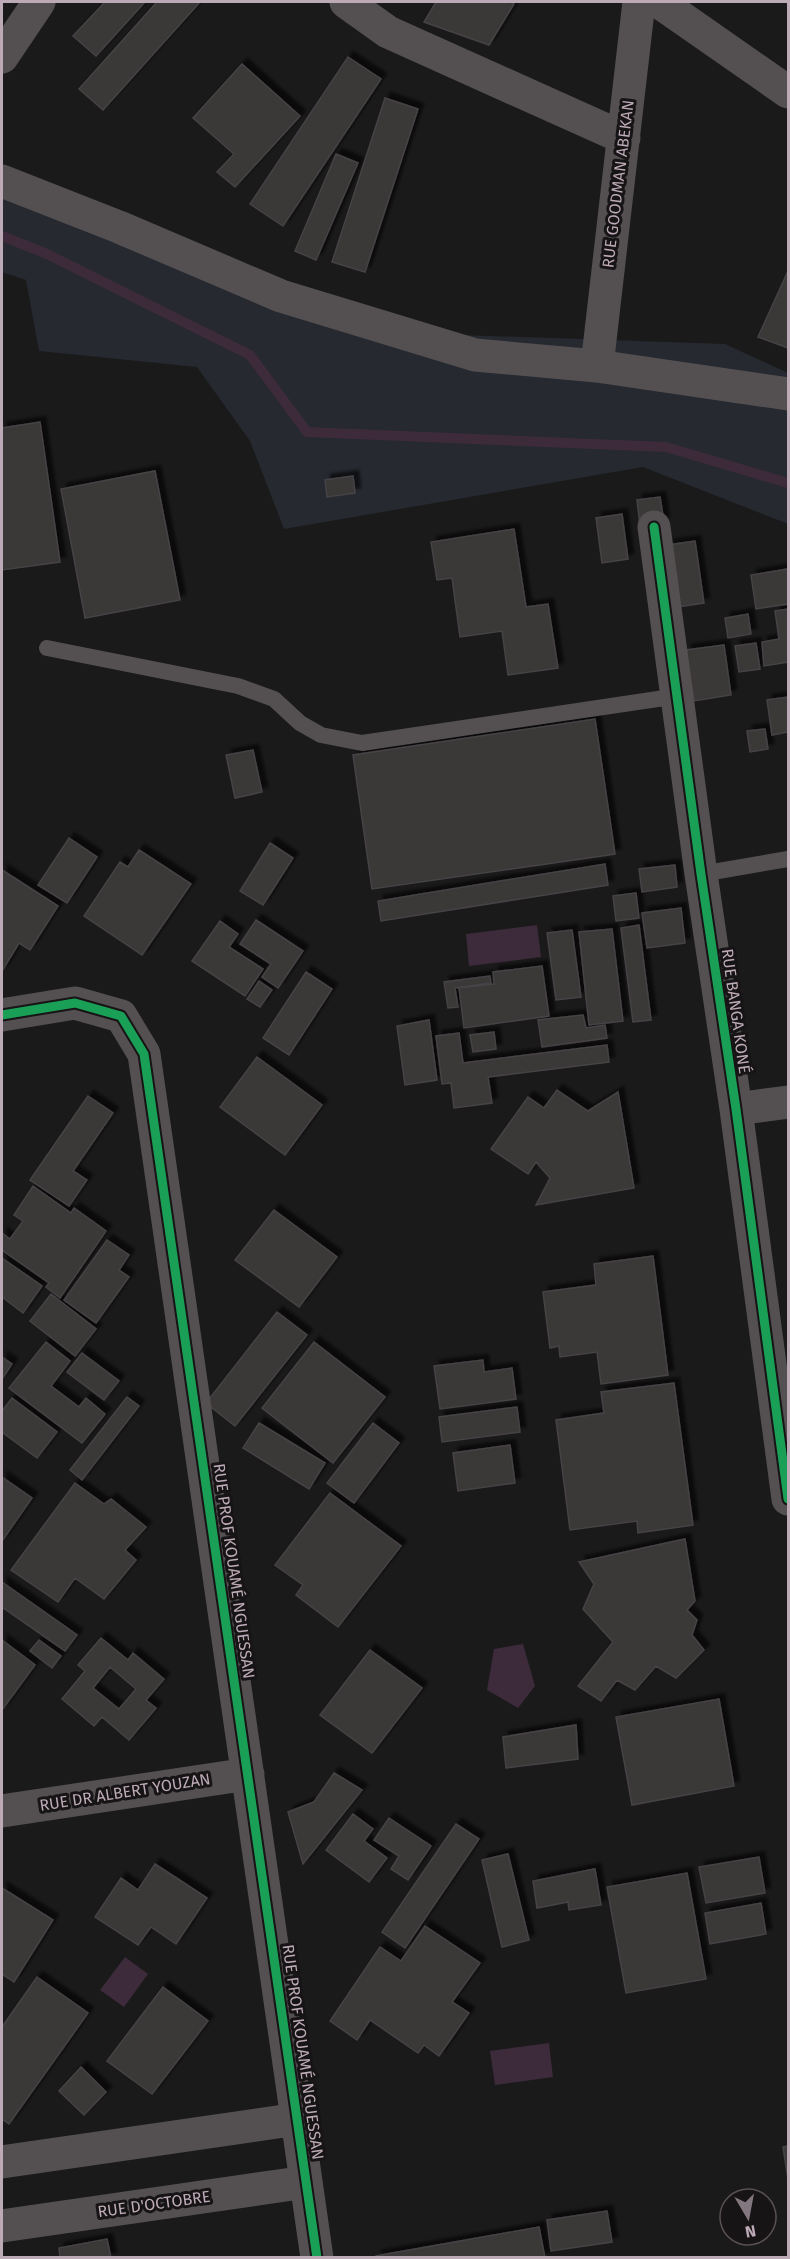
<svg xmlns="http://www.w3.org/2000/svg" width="790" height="2259" font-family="'Fira Sans',sans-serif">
  <defs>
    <filter id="shadow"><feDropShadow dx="5.5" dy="-5.5" stdDeviation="1.5" flood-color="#0009"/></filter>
  </defs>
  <rect width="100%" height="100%" fill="#1a1a1a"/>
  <!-- green -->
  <path fill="#262930" d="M2 191 373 332 725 344 788 373V524L643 467 284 529 250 441 197 367 39 351 26 280 2 272Z"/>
  <!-- water -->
  <path fill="#3d2b3c" d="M537 925 541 957 469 966 466 934Z
    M523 1644 535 1686 518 1708 487 1690 494 1649Z
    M125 1957 148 1974 124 2007 100 1990Z
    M549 2043 553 2077 495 2085 490 2051Z"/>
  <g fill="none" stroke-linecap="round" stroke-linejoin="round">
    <!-- stream -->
    <path stroke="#3d2b3c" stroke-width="10" d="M2 236 47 254 250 355 307 432 666 447 788 483"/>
  </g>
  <!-- building -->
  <path fill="#3a3738" stroke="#464345" stroke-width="1.5" fill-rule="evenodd" filter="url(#shadow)" d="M105 2H145L96 56 73 36Z
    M157 2H200L103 110 79 89Z
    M436 2H511L514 4 489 45 424 22Z
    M348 57 381 79 283 226 250 204Z
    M242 64 300 116 235 187 217 172 234 154 193 118Z
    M385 98 418 109 365 272 332 262Z
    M336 154 358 163 316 260 295 251Z
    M788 271V348L758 337Z
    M40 422 60 562 2 570V428Z
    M155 471 180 600 85 618 61 489Z
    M353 476 355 493 327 497 325 480Z
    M660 497 664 522 640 525 637 500Z
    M622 514 628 559 602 563 596 518Z
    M514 529 526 607 548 604 558 668 508 675 502 631 460 637 452 578 437 580 431 542Z
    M695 541 704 603 678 607 668 545Z
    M788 569V604L756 609 751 575Z
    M788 609V662L764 666 762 642 779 639 775 611Z
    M748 614 751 634 728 638 725 618Z
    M756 643 760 669 739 672 735 646Z
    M724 645 731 695 694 701 686 650Z
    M788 697V732L772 735 767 700Z
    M595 719 615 854 372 889 353 755Z
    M765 729 768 749 750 752 747 731Z
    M253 750 262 792 235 798 226 755Z
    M69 838 97 857 67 903 38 885Z
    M270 843 293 858 263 905 240 891Z
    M139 850 191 884 142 955 84 916 120 862 128 867Z
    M605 864 608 885 381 921 378 901Z
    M675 865 677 887 642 892 639 869Z
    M2 870 58 906 30 950 19 943 2 971Z
    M636 893 639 918 616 921 613 896Z
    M681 908 685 943 647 948 642 913Z
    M256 920 303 951 278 988 262 977 271 964 240 944Z
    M220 921 238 934 229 947 263 969 245 996 192 961Z
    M639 925 651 1020 633 1022 621 928Z
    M612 929 623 1021 589 1025 579 932Z
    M572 930 581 997 556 1000 547 933Z
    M542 966 549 1016 464 1028 459 988 494 984 493 972Z
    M306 972 332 989 289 1055 263 1038Z
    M490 976 491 983 455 988 458 1007 448 1008 444 982Z
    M259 981 272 990 260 1007 247 999Z
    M583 1015 586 1028 605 1025 607 1038 542 1047 538 1020Z
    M429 1020 437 1080 405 1085 397 1026Z
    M494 1032 496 1049 473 1052 470 1035Z
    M459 1033 463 1063 607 1045 609 1062 488 1077 492 1103 454 1108 451 1083 442 1084 436 1036Z
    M257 1057 322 1105 285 1155 220 1107Z
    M557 1090 588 1111 618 1092 634 1188 536 1205 550 1178 536 1162 528 1174 491 1149 528 1097 544 1108Z
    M88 1096 113 1113 73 1171 87 1180 69 1206 30 1180Z
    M33 1186 71 1213 74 1208 106 1231 60 1298 46 1287 49 1283 2 1250V1233L10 1239 23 1221 14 1215Z
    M274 1210 337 1257 299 1307 235 1260Z
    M107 1240 129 1255 119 1270 129 1277 96 1323 64 1300Z
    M653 1256 668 1375 601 1384 597 1352 560 1357 559 1346 550 1348 543 1292 596 1285 594 1264Z
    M2 1258 42 1286 23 1313 2 1297Z
    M51 1294 96 1329 75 1356 30 1321Z
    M277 1312 307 1335 235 1426 206 1403Z
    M46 1342 70 1361 51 1386 79 1407 86 1398 105 1414 82 1443 9 1388Z
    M314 1342 385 1397 333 1463 262 1408Z
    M82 1353 119 1381 104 1400 67 1372Z
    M2 1357 12 1364 2 1379Z
    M483 1360 484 1372 512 1368 516 1399 440 1409 434 1366Z
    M674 1383 693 1525 638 1533 637 1521 570 1530 556 1420 604 1413 601 1392Z
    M127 1397 139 1406 82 1480 70 1470Z
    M12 1398 57 1432 37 1458 2 1432V1411Z
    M517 1407 520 1432 442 1442 439 1417Z
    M259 1423 325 1463 309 1489 243 1448Z
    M373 1423 399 1443 354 1503 327 1483Z
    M510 1445 515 1483 458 1491 453 1453Z
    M2 1477 32 1498 2 1541Z
    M75 1483 104 1504 111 1499 146 1527 125 1550 136 1560 104 1599 75 1578 58 1602 11 1570Z
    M330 1493 401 1546 338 1627 296 1595 303 1585 275 1565Z
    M685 1539 695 1601 687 1610 697 1620 692 1635 704 1650 676 1678 656 1666 635 1690 617 1680 601 1701 578 1686 613 1642 583 1609 594 1584 579 1562Z
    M2 1582 77 1635 65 1651 2 1607Z
    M101 1638 128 1660 133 1653 164 1679 146 1700 156 1708 129 1740 102 1717 94 1726 62 1699 85 1671 78 1665ZM110 1667 136 1689 119 1709 93 1688Z
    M2 1640 35 1665 2 1710Z
    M39 1640 61 1656 52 1668 30 1651Z
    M370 1650 422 1688 372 1753 320 1715Z
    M719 1699 734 1786 632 1805 616 1717Z
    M576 1725 578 1759 506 1768 503 1737Z
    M334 1773 362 1790 303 1864 288 1812 314 1802Z
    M353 1814 373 1829 364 1841 387 1858 369 1882 326 1850Z
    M389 1818 431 1846 408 1880 391 1869 399 1856 374 1840Z
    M456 1824 479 1839 405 1948 382 1932Z
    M508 1854 529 1940 502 1947 482 1860Z
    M759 1857 765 1893 706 1903 699 1867Z
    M155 1864 207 1898 176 1944 151 1927 138 1945 95 1917 121 1878 138 1890Z
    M595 1869 601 1905 569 1910 568 1902 537 1908 533 1881Z
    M687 1873 706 1979 626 1993 607 1887Z
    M2 1888 53 1920 14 1982 2 1974Z
    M761 1903 766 1934 710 1944 705 1913Z
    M425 1926 480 1963 452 2002 469 2013 439 2056 424 2045 418 2053 370 2020 357 2040 330 2021 380 1947 401 1961Z
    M37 1977 88 2013 9 2124 2 2119V2027Z
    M163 1987 208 2021 152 2094 107 2061Z
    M81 2067 106 2092 84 2115 59 2091Z
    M788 2146V2179L783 2147Z
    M607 2211 612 2242 551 2251 547 2220Z
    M539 2227 545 2258H376V2256Z
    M107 2239 111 2258H60L59 2248Z"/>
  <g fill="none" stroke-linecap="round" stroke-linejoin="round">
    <!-- service -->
    <path stroke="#545052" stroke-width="16" d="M47 648 238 686 274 699 300 723 321 735 362 743 678 696
      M701 874 788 859"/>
    <!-- minor -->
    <path stroke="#545052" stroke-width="33" d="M346 2 388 32 624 138
      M659 2 788 92
      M2 57 39 2
      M2 181 119 227 281 296 475 355 597 366 788 394
      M597 366 639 2
      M654 527 701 874 736 1109 788 1499
      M2 1015 75 1003 121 1016 144 1054 317 2258
      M736 1109 788 1102
      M2 1811 248 1774
      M2 2162 298 2119
      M2 2226 306 2182"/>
    <!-- cycleway casing -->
    <g stroke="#171415" stroke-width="13">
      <path id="cycleway" d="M654 527 701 874 736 1109 788 1499
        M2 1015 75 1003 121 1016 144 1054 317 2258"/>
    </g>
    <!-- cycleway -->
    <use href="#cycleway" stroke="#1a9f57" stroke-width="9"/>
  </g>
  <g text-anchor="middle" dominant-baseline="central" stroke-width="6" stroke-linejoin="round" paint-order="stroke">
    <!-- street labels -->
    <g font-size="16" fill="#bcaab6" stroke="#171415">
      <text transform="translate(618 184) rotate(-83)">RUE GOODMAN ABEKAN</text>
      <text transform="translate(736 1011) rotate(82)">RUE BANGA KONÉ</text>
      <text transform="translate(234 1571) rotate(82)">RUE PROF KOUAMÉ NGUESSAN</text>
      <text transform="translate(125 1792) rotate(-9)">RUE DR ALBERT YOUZAN</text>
      <text transform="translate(303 2052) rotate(82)">RUE PROF KOUAMÉ NGUESSAN</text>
      <text transform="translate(154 2204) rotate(-8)">RUE D'OCTOBRE</text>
    </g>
  </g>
  <!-- border -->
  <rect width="790" height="2259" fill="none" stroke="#bcaab6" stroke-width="6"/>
  <!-- north arrow -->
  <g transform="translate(748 2217) rotate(170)"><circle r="28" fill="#171415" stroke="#595055" stroke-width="1.5"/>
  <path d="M0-4.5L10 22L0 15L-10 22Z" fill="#83787f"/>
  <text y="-9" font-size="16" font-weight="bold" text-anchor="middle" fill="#bcaab6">N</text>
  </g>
</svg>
